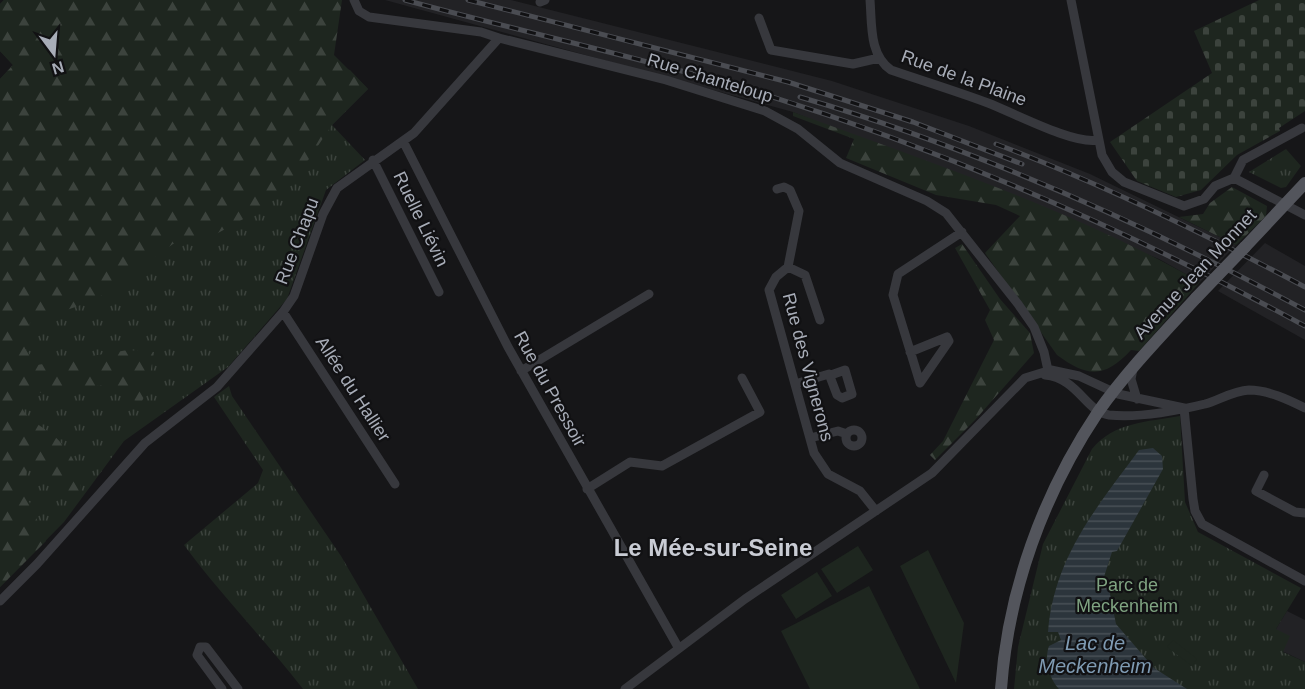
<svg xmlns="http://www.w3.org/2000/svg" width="1305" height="689" font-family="Helvetica,sans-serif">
  <defs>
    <pattern id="grass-tufts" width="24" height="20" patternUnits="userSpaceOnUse" patternTransform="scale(1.5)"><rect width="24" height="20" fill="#1e261f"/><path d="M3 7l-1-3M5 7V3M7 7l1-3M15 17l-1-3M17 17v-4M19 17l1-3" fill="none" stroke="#3c433d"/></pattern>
    <pattern id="forest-firs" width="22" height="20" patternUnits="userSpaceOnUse" patternTransform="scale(1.5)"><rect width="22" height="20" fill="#1e261f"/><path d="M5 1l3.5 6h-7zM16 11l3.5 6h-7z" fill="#3c433d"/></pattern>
    <pattern id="cemetery-stones" width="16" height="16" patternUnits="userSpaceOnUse" patternTransform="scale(1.5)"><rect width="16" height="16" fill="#1e261f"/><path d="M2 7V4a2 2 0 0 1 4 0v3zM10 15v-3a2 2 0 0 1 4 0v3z" fill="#3c433d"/></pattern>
    <pattern id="water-rules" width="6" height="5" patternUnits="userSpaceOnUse" patternTransform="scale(1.5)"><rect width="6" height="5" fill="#2c353c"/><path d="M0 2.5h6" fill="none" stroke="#485056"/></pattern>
  </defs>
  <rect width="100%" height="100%" fill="#161618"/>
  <!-- built -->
  <path fill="#222225" d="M385 0H511L832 81 969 126 1090 174 1236 245 1200 282 1159 259 793 112Z
    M1265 243 1305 266V340L1218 291Z
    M1287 611 1305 620V662L1282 651 1276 629Z"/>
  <!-- grass -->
  <path fill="url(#grass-tufts)" d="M4 0 350 70 368 89 332 125 365 160 326 190 287 299 228 367 124 441 64 522 0 587V79L13 65 0 51V4Z
    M1286 149 1301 166 1286 187 1281 188 1249 172Z
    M229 386 232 396 341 556 418 689H303C265 640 221 595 184 545L258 483 263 470 214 397Z
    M1180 416 1185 502 1198 532 1301 588 1276 629 1290 636 1283 652 1305 662V689H1014L1018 647 1043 544 1092 449C1114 422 1147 422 1180 416Z"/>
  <!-- forest -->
  <path fill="url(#forest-firs)" d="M4 0H342L334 55 368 89 332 125 309 159 267 206 209 238 173 244 95 300 30 323 25 348 37 365 128 350 154 352 147 391 141 403 117 394 105 385 37 393 20 404C29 423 35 421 50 433 70 448 81 468 81 493L62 497 49 477 27 468 25 492 46 541 0 587V79L13 65 0 51V4Z
    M793 112C931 163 1072 209 1200 282L1139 351 1131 350C1105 378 1088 378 1057 355L985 253 1020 216 996 205 936 195 846 158 854 139 793 116Z
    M1232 187 1267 206 1266 216 1236 245 1179 217 1203 214 1210 203Z
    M962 244 1000 299 1030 333 1034 353 975 420 935 460 930 455 943 441 994 340 985 320 990 310 955 248Z"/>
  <!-- cemetery -->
  <path fill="url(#cemetery-stones)" d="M1259 0H1305V111L1279 128 1280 131 1237 155 1201 190 1176 197 1137 181 1110 142 1212 73 1194 31Z"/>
  <!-- garden -->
  <path fill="#1e261f" d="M858 546 873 570 837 593 821 569Z
    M928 550 964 623 956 683 900 566Z
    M817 572 832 596 796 619 781 595Z
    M869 586 920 689H810L781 631Z
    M1173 640 1197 659 1192 666 1167 647Z"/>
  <!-- water -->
  <path fill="url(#water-rules)" d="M1153 448 1162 456 1163 469 1117 551 1112 552 1103 580 1110 594 1116 624 1154 668 1187 689H1059C1049 678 1044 660 1049 646L1061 640 1058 632H1048C1054 557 1097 507 1139 450Z"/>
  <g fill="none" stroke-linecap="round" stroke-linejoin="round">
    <!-- minor -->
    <path stroke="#37383d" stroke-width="9" d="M870 0C872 24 869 55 891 70 923 81 956 91 988 103 1014 113 1074 145 1098 140
      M1071 0 1102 155 1112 172 1124 182 1184 206 1204 199 1215 186 1234 178 1243 160 1302 128
      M540 2 545 0
      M759 18 771 50 853 64 879 58
      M499 38 666 80 765 111 798 129 840 163 927 201 946 213 1018 304 1034 327 1044 352 1049 375
      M403 141 508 347 678 647
      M373 160 439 292
      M1234 178 1305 215
      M777 189 784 187 790 190 799 211 788 267 776 277 769 290 814 453 828 474 860 491 876 511
      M788 267 805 275 820 320
      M283 312 395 484
      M910 352 947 337 949 341 920 383
      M1133 369 1131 379 1137 399
      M521 371 649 294
      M1045 375C1078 378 1086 412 1109 415 1138 418 1176 411 1205 404 1219 400 1233 391 1249 390 1268 390 1289 400 1305 408
      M920 383 893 295 898 274 962 232
      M795 384 829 374 837 395 842 398 852 394 845 370 831 375
      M1184 408 1193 499 1195 511 1202 524 1305 581
      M846 438a8 8 0 1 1 16 0a8 8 0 1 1-16 0Z
      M810 438 838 431 847 434
      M1264 475 1256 491 1295 512 1305 513
      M587 489 630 462 662 466 760 412 742 378
      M0 601 37 564 145 443 217 387 283 312 294 296 323 214 337 188 414 133 499 38 481 32 369 17 359 11 354 0
      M222 689 197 655 200 647H206L238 689
      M625 689 745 599 932 473 1025 378 1051 370 1079 376 1118 394 1184 408"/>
    <!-- major -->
    <path stroke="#53555c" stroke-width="12" d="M1245 247 1305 183
      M1001 689C1008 591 1043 494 1098 412 1127 371 1162 335 1196 298"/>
    <!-- rail casing -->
    <g stroke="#4a4c52" stroke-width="5">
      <path id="rail" d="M405 0C523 32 643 58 760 93 950 152 1130 231 1305 326
        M468 0 788 82 913 122 1022 164
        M800 97C977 149 1143 223 1305 310
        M996 144C1103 184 1205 234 1305 287"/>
    </g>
    <!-- rail -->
    <use href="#rail" stroke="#111113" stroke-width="3" stroke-dasharray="9" stroke-linecap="butt"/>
    <!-- major-bridge -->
    <path stroke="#53555c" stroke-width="12" d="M1196 298 1245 247"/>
  </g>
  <g text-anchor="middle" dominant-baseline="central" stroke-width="4.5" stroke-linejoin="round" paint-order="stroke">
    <!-- street labels -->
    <g font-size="18" fill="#a8adb8" stroke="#111113">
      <text transform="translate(710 78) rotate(17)">Rue Chanteloup</text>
      <text transform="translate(964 78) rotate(20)">Rue de la Plaine</text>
      <text transform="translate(421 219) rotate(64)">Ruelle Liévin</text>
      <text transform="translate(297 241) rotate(-69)">Rue Chapu</text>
      <text transform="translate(1195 274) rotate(-47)">Avenue Jean Monnet</text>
      <text transform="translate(808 367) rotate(75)">Rue des Vignerons</text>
      <text transform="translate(353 389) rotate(57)">Allée du Hallier</text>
      <text transform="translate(550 389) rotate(61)">Rue du Pressoir</text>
    </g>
    <!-- park labels -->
    <g font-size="18" fill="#7fa381" stroke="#111113">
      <text x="1127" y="585">Parc de<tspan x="1127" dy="21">Meckenheim</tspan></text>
    </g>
    <!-- water labels -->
    <g font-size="20" font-style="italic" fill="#7f9bb3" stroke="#111113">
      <text x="1095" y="643">Lac de<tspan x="1095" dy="23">Meckenheim</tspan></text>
    </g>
    <!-- district labels -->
    <g font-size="24" font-weight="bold" fill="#c9ccd4" stroke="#111113">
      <text x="713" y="547">Le Mée-sur-Seine</text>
    </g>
  </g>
  <!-- north arrow -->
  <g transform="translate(54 54) rotate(164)" stroke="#111113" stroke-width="4.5" paint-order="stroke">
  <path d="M0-4.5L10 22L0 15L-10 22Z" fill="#a8adb8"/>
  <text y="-9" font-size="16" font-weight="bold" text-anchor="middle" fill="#a8adb8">N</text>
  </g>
</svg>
